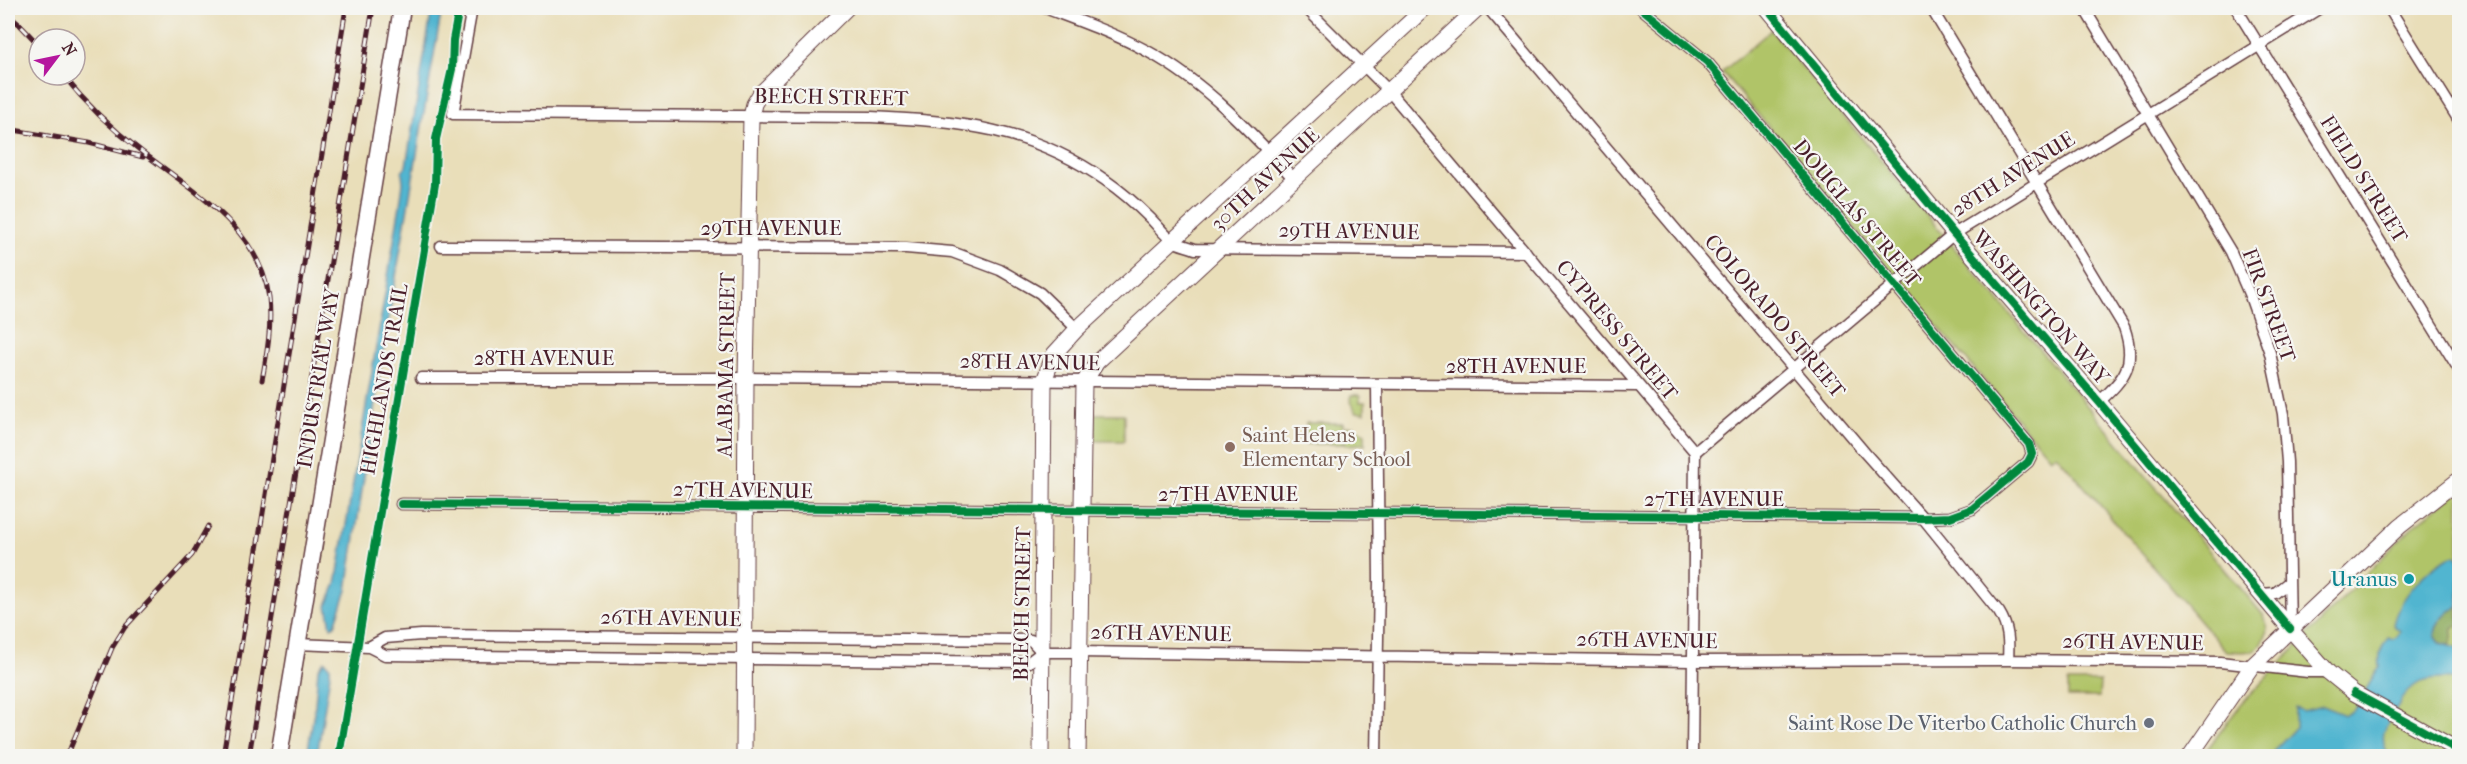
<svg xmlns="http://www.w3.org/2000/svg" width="2467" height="764" font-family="'IM FELL French Canon',serif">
  <rect width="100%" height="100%" fill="#f6f6f2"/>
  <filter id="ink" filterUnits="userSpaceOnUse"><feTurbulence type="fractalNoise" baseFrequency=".0167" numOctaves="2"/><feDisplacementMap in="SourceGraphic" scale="12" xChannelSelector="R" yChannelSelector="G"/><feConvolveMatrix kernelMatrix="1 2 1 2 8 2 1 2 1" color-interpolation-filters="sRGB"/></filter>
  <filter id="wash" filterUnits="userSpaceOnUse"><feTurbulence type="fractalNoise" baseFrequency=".008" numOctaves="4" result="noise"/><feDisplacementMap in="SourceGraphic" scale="24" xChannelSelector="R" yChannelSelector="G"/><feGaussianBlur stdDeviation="1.35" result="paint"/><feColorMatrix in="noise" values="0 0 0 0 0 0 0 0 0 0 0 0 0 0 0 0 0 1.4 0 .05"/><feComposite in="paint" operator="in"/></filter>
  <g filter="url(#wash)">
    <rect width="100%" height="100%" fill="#e9deb9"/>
    <!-- green -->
    <path fill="#b0c468" stroke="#7d724a" stroke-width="1.5" d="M1771 30 2264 616C2270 629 2266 647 2251 651 2244 653 2234 651 2226 651L2056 454 2050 458 1722 72Z
      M1351 395H1360V402H1365V413L1356 412 1351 402Z
      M1095 414H1124V441H1095Z
      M1306 423H1343V444H1306Z
      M1346 426H1353L1365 434V444L1345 445Z
      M2459 490V756H2202L2242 703 2345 596 2411 528Z
      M2068 682H2100L2099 697H2068Z"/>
    <!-- forest -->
    <path fill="#8caa5c" stroke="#6b6444" stroke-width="1.5" d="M2459 607V624L2453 629 2451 643 2448 645 2440 643 2435 634C2437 620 2446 611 2459 607Z"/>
    <!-- water -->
    <path fill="#51b5d0" stroke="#4e6a7e" stroke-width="1.5" d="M432 8H442L381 364 347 590 335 625 331 627 327 605 336 584 400 205 403 183 402 172 406 166Z
      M2456 555 2459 560V607C2446 611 2437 620 2435 634L2440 643 2459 649V679C2444 679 2427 677 2414 686 2405 693 2388 720 2385 730 2381 739 2385 749 2389 756H2272L2274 750 2295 728V708L2303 711 2322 706 2345 715 2354 710 2380 666C2378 654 2382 647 2388 637L2393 639 2397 637 2400 631 2393 625C2398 599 2430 562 2456 555Z
      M325 661 330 667V674L317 756H307L315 705 318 669Z"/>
  </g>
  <g filter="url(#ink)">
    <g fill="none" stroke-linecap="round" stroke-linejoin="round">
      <!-- street casing -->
      <g stroke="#623c40" stroke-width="13">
        <path id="street" d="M472 8 453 114 871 117C959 121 1031 128 1105 180 1121 191 1137 205 1151 219 1158 226 1165 236 1173 241 1180 245 1188 246 1195 249L1526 252
          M1045 8C1079 21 1114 33 1147 51 1205 82 1251 132 1295 180
          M1306 8 1389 91 1695 452 1692 756
          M1488 8 1865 453 1923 518 1999 612C2009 628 2009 642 2008 660
          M1931 8 2124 327C2137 364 2125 378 2099 402
          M2084 8 2231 252 2250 296 2270 353 2283 414 2287 462 2290 629
          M2236 8 2460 371
          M2389 8 2460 122
          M441 246 906 248 952 252 1000 270 1040 293 1077 329
          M421 378H746L1638 386
          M1695 452 1954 234 2320 8
          M401 504 1923 518 1950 517 1972 509 2028 462 2032 454 2029 444 1707 62 1641 8
          M2260 594 2275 593 2289 582
          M297 644 369 647 385 655 1029 662 1042 652H1079L1691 661 2008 660 2220 662 2308 672H2328
          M369 647 385 638 421 635 1031 640 1042 652
          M1376 756 1379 579 1377 385"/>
      </g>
      <!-- secondary casing -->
      <g stroke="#623c40" stroke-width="17">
        <path id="secondary" d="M1767 8 1954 234 2099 402 2290 629 2328 672 2354 693 2460 751
          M744 756 746 378 751 117 754 104 760 94 847 8
          M1041 756 1044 381 1054 354 1077 329 1425 8
          M1078 756 1084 382 1097 362 1478 8
          M2190 756 2252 666 2400 526 2460 479"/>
      </g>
      <!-- primary casing -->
      <g stroke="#623c40" stroke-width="19">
        <path id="primary" d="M279 756 402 8"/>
      </g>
      <!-- street -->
      <use href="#street" stroke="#fff" stroke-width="10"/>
      <!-- secondary -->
      <use href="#secondary" stroke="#fff" stroke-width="15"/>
      <!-- primary -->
      <use href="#primary" stroke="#fff" stroke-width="16"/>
      <!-- rail casing -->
      <g stroke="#4a1f2b" stroke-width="5">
        <path id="rail" d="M8 15 19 24 39 45
          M63 75C86 104 112 129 141 151 191 190 260 228 269 298 272 325 267 354 262 380
          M8 129 89 143 143 157
          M67 756 112 648 125 627 192 555 208 526
          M223 756 346 8
          M249 756 373 8"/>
      </g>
      <!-- rail -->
      <use href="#rail" stroke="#f6f6f2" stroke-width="3" stroke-dasharray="9" stroke-linecap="butt"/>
      <!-- cycleway casing -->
      <g stroke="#f6f6f2" stroke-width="11">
        <path id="cycleway" d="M1767 8 1954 234 2099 402 2290 629
          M401 504 1923 518 1950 517 1972 509 2028 462 2032 454 2029 444 1707 62 1641 8
          M2354 693 2460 751
          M339 756 435 184 436 139 452 69 453 40 459 8"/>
      </g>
      <!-- cycleway -->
      <use href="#cycleway" stroke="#00873e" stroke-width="8"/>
    </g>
  </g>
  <!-- markers -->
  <circle fill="#8d6e63" stroke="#f6f6f2" stroke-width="2" cx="1230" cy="447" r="6"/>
  <circle fill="#0f9aa8" stroke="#f6f6f2" stroke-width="2" cx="2409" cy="579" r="6"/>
  <circle fill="#6b7280" stroke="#f6f6f2" stroke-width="2" cx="2149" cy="723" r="6"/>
  <g text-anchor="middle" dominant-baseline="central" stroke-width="4.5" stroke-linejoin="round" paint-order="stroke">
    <!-- street labels -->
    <g font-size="21" fill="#4a1f2b" stroke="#f6f6f2">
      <text transform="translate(831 97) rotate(1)">BEECH STREET</text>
      <text transform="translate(2013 174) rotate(-32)">28TH AVENUE</text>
      <text transform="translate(1265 179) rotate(-43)">30TH AVENUE</text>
      <text transform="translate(2364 179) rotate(58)">FIELD STREET</text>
      <text transform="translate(1857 213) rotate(50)">DOUGLAS STREET</text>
      <text x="771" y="228">29TH AVENUE</text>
      <text transform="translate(1349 231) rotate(1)">29TH AVENUE</text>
      <text transform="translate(2269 305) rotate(70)">FIR STREET</text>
      <text transform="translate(2041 307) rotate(49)">WASHINGTON WAY</text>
      <text transform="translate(1775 316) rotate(50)">COLORADO STREET</text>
      <text transform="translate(1617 330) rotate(50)">CYPRESS STREET</text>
      <text x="544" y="358">28TH AVENUE</text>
      <text transform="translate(1030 362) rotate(1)">28TH AVENUE</text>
      <text transform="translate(726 365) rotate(-89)">ALABAMA STREET</text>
      <text x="1516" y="366">28TH AVENUE</text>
      <text transform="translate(318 378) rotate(-81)">INDUSTRIAL WAY</text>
      <text transform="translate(384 379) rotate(-80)">HIGHLANDS TRAIL</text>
      <text transform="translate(743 490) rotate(1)">27TH AVENUE</text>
      <text x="1228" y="494">27TH AVENUE</text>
      <text x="1714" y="499">27TH AVENUE</text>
      <text transform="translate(1022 604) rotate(-89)">BEECH STREET</text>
      <text transform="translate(671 618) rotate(1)">26TH AVENUE</text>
      <text transform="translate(1161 633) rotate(1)">26TH AVENUE</text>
      <text transform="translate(1647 640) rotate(1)">26TH AVENUE</text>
      <text transform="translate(2133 642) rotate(1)">26TH AVENUE</text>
    </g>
    <!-- education labels -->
    <g font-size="21" fill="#785e54" stroke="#f6f6f2" text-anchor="start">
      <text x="1242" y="435">Saint Helens<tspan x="1242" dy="24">Elementary School</tspan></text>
    </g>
    <!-- culture labels -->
    <g font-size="21" fill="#0d838f" stroke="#f6f6f2" text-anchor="end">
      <text x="2397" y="579">Uranus</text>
    </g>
    <!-- worship labels -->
    <g font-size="21" fill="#5b616d" stroke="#f6f6f2" text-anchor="end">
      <text x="2137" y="723">Saint Rose De Viterbo Catholic Church</text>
    </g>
  </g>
  <!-- margin -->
  <rect width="2467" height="764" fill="none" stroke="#f6f6f2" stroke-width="30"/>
  <!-- north arrow -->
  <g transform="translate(57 57) rotate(58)"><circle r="28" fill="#f6f6f2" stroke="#b1a0a2" stroke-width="1.5"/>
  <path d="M0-4.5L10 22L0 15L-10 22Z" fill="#b5179e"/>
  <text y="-9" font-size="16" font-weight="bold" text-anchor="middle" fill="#4a1f2b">N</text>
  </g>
</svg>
